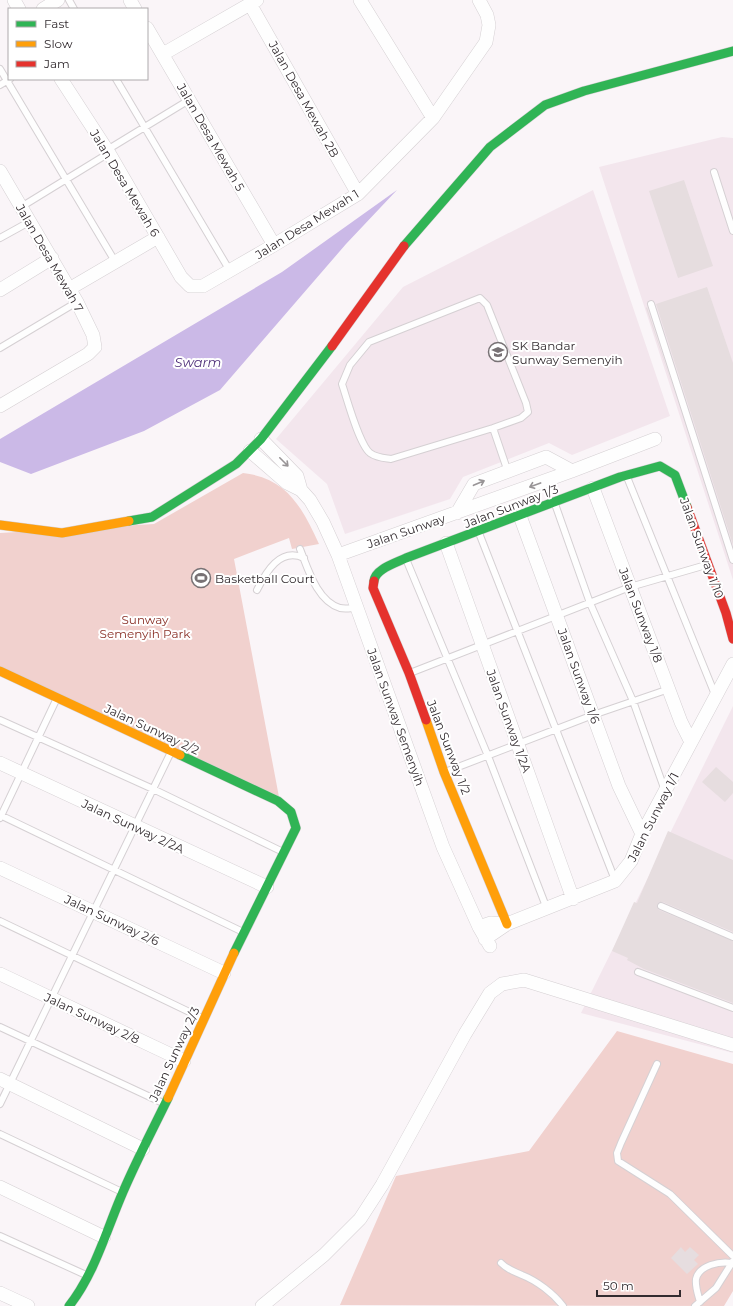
<svg xmlns="http://www.w3.org/2000/svg" width="733" height="1306" font-family="Montserrat,sans-serif">
  <rect width="100%" height="100%" fill="#faf5f8"/>
  <!-- built -->
  <path fill="#f3e6ed" d="M722 137 733 138V580L599 167Z
    M593 190 670 416 572 455 549 443 463 477 450 499 345 534 327 484 276 439 403 287Z
    M733 706V1053L581 1013Z"/>
  <!-- green -->
  <path fill="#f1d1ce" d="M243 473C287 478 302 507 319 544L292 549 289 538 234 559 279 797 0 668V533L154 524Z
    M617 1031 733 1064V1291L724 1306 340 1305 396 1176 529 1151Z"/>
  <!-- water -->
  <path fill="#cbb9e7" d="M397 190 346 244 220 390 144 431 31 474 0 462V439L282 272Z"/>
  <!-- building -->
  <path fill="#e6dddf" d="M684 180 713 266 678 278 649 191Z
    M707 287 733 363V545L656 304Z
    M647 307 676 397 646 308Z
    M716 767 733 782V793L725 802 702 782Z
    M668 831 733 860V932L663 902H659L657 906 659 910 733 941V1003L644 969 627 960 628 958 612 951 634 902 637 903Z
    M681 1247 685 1252 690 1247 699 1255 694 1260 698 1264 687 1274 671 1258Z"/>
  <g fill="none" stroke-linecap="round" stroke-linejoin="round">
    <!-- lane casing -->
    <g stroke="#d5d0d3" stroke-width="8">
      <path id="lane" d="M69 0 74 9
        M0 69 116 263
        M116 79 230 271
        M0 85 10 79
        M107 150 189 100
        M714 172 733 231
        M21 207 109 153
        M0 238 29 222
        M480 298 487 305 526 403 528 412 521 418 493 428 391 459C384 458 377 458 370 453 359 444 347 399 342 384L350 365 369 342Z
        M651 304 733 560
        M0 348 77 302
        M493 428 508 472
        M627 477 716 697
        M555 504 590 603 633 701 664 788
        M479 533 615 880
        M300 549C308 569 317 601 340 608 345 609 351 608 356 608
        M406 559 488 756 547 909
        M257 590C266 572 280 547 304 558
        M410 673 630 587 706 565
        M0 720 153 789 283 852
        M445 772 593 715 669 689
        M0 815 243 932
        M0 818 57 698
        M661 906 733 937
        M0 921 204 1019
        M638 972 733 1008
        M0 1027 163 1103
        M657 1064 621 1143 617 1153 618 1161 670 1194 733 1256
        M0 1104 171 752
        M0 1134 122 1192
        M0 1236 86 1275
        M501 1263C508 1270 513 1271 522 1275 537 1281 553 1293 563 1306
        M700 1302C698 1294 695 1287 696 1279 699 1265 720 1261 732 1263
        M695 1306 716 1288 733 1261"/>
    </g>
    <!-- street casing -->
    <g stroke="#d5d0d3" stroke-width="14">
      <path id="street" d="M14 0 19 9
        M130 0 135 9
        M360 0 433 118
        M250 4 358 194
        M43 9 58 0
        M147 28 274 245
        M163 54 257 0
        M61 79 109 153 181 277 190 286H203L274 245 358 194 433 118 486 42 489 25 487 15 479 0
        M0 171 77 302 93 335 95 347 88 354 0 406
        M69 289 158 237
        M0 290 52 258
        M261 439 297 476 301 490
        M250 451 287 483 301 490 310 500 323 522 338 555 443 847 479 927 490 946
        M593 488 681 722 691 742
        M457 513 474 484 546 457 572 471
        M520 516 619 786 642 834
        M446 543 573 899
        M338 555 572 471 655 439
        M0 763 267 887
        M0 868 224 973
        M479 927 491 923 507 924
        M485 939 507 924 615 881 631 861 642 834 733 664
        M0 974 184 1061
        M0 1079 143 1149
        M0 1187 104 1237
        M0 1293 28 1306
        M262 1306 324 1255 360 1219 382 1185 465 1034 490 993 502 984 524 980 733 1045"/>
    </g>
    <!-- fast casing -->
    <g stroke="#d5d0d3" stroke-width="10">
      <path id="fast" d="M404 246 490 147 545 105 584 91 733 51
        M129 521 152 517 236 464 261 439 332 346
        M374 581C375 569 396 563 406 558L620 477 660 466 675 475 687 507
        M180 755 278 801 291 812 296 828 234 953
        M69 1306C93 1276 105 1235 120 1199 134 1165 152 1131 168 1098"/>
    </g>
    <!-- slow casing -->
    <g stroke="#d5d0d3" stroke-width="10">
      <path id="slow" d="M0 525 62 533 129 521
        M0 671 180 755
        M426 720 444 772 507 924
        M168 1098 234 953"/>
    </g>
    <!-- jam casing -->
    <g stroke="#d5d0d3" stroke-width="10">
      <path id="jam" d="M332 346 404 246
        M687 507 726 613 733 639
        M374 581 373 588 409 673 426 720"/>
    </g>
    <!-- lane -->
    <use href="#lane" stroke="#fefefe" stroke-width="6"/>
    <!-- street -->
    <use href="#street" stroke="#fefefe" stroke-width="13"/>
    <!-- fast -->
    <use href="#fast" stroke="#30b455" stroke-width="9"/>
    <!-- slow -->
    <use href="#slow" stroke="#ff9f0a" stroke-width="9"/>
    <!-- jam -->
    <use href="#jam" stroke="#e5322d" stroke-width="9"/>
  </g>
  <!-- one-way arrows -->
  <defs><path id="oneway-shaft" d="M-6 0H5M1.5-3L5.5 0L1.5 3" fill="none" stroke-width="1.6" stroke-linecap="round" stroke-linejoin="round"/></defs>
  <g stroke="#989496">
    <use href="#oneway-shaft" transform="translate(284 462) rotate(45)"/>
    <use href="#oneway-shaft" transform="translate(479 483) rotate(-23)"/>
    <use href="#oneway-shaft" transform="translate(535 485) rotate(160)"/>
  </g>
  <!-- icons -->
  <defs>
    <g id="school-ring" transform="scale(1)"><circle r="9.5" fill="#fff" stroke="#787275" stroke-width="1.5"/><path d="M0-5L7-2L0 1L-7-2ZM-4 1L0 2.5L4 1V4Q0 6-4 4Z" fill="#787275"/></g>
    <g id="stadium-ring" transform="scale(1)"><circle r="9.5" fill="#fff" stroke="#787275" stroke-width="1.5"/><path d="M0-5a6.5 5 0 1 0 0 10a6.5 5 0 1 0 0-10ZM-3.5-1.8h7v3.6h-7Z" fill="#787275"/></g>
  </defs>
  <g fill-rule="evenodd">
    <use href="#school-ring" x="498" y="352"/>
    <use href="#stadium-ring" x="201" y="578"/>
  </g>
  <g text-anchor="middle" dominant-baseline="central" stroke-width="4" stroke-linejoin="round" paint-order="stroke">
    <!-- street labels -->
    <g font-size="12" fill="#322b2f" stroke="#fff">
      <text transform="translate(304 99) rotate(61)">Jalan Desa Mewah 2B</text>
      <text transform="translate(211 137) rotate(60)">Jalan Desa Mewah 5</text>
      <text transform="translate(125 183) rotate(59)">Jalan Desa Mewah 6</text>
      <text transform="translate(307 224) rotate(-32)">Jalan Desa Mewah 1</text>
      <text transform="translate(50 258) rotate(60)">Jalan Desa Mewah 7</text>
      <text transform="translate(511 506) rotate(-21)">Jalan Sunway 1/3</text>
      <text transform="translate(406 531) rotate(-19)">Jalan Sunway</text>
      <text transform="translate(702 548) rotate(70)">Jalan Sunway 1/10</text>
      <text transform="translate(641 615) rotate(69)">Jalan Sunway 1/8</text>
      <text transform="translate(579 676) rotate(70)">Jalan Sunway 1/6</text>
      <text transform="translate(396 717) rotate(70)">Jalan Sunway Semenyih</text>
      <text transform="translate(509 721) rotate(70)">Jalan Sunway 1/2A</text>
      <text transform="translate(152 729) rotate(25)">Jalan Sunway 2/2</text>
      <text transform="translate(449 747) rotate(69)">Jalan Sunway 1/2</text>
      <text transform="translate(653 817) rotate(-63)">Jalan Sunway 1/1</text>
      <text transform="translate(133 826) rotate(25)">Jalan Sunway 2/2A</text>
      <text transform="translate(112 920) rotate(25)">Jalan Sunway 2/6</text>
      <text transform="translate(92 1018) rotate(25)">Jalan Sunway 2/8</text>
      <text transform="translate(174 1054) rotate(-65)">Jalan Sunway 2/3</text>
    </g>
    <!-- poi labels -->
    <g font-size="12" fill="#322b2f" stroke="#fff" text-anchor="start">
      <text x="512" y="345">SK Bandar<tspan x="512" dy="14">Sunway Semenyih</tspan></text>
      <text x="215" y="578">Basketball Court</text>
    </g>
    <!-- park labels -->
    <g font-size="12" fill="#8a3027" stroke="#fff">
      <text x="145" y="619">Sunway<tspan x="145" dy="14">Semenyih Park</tspan></text>
    </g>
    <!-- water labels -->
    <g font-size="13" font-style="italic" fill="#4f2f7a" stroke="#fff">
      <text x="198" y="362">Swarm</text>
    </g>
  </g>
  <!-- legend -->
  <rect x="8" y="8" width="140" height="72" fill="#ffffff" stroke="#adaaac"/>
  <rect x="16" y="21" width="20" height="6" fill="#30b455" stroke="#adaaac"/>
  <text x="44" y="28" font-size="12" fill="#322b2f">Fast</text>
  <rect x="16" y="41" width="20" height="6" fill="#ff9f0a" stroke="#adaaac"/>
  <text x="44" y="48" font-size="12" fill="#322b2f">Slow</text>
  <rect x="16" y="61" width="20" height="6" fill="#e5322d" stroke="#adaaac"/>
  <text x="44" y="68" font-size="12" fill="#322b2f">Jam</text>
  <!-- scale -->
  <path d="M597 1290v6h83v-6" fill="none" stroke="#322b2f" stroke-width="2"/>
  <text x="603" y="1290" font-size="12" fill="#322b2f" stroke="#ffffff" stroke-width="3" paint-order="stroke">50 m</text>
</svg>
